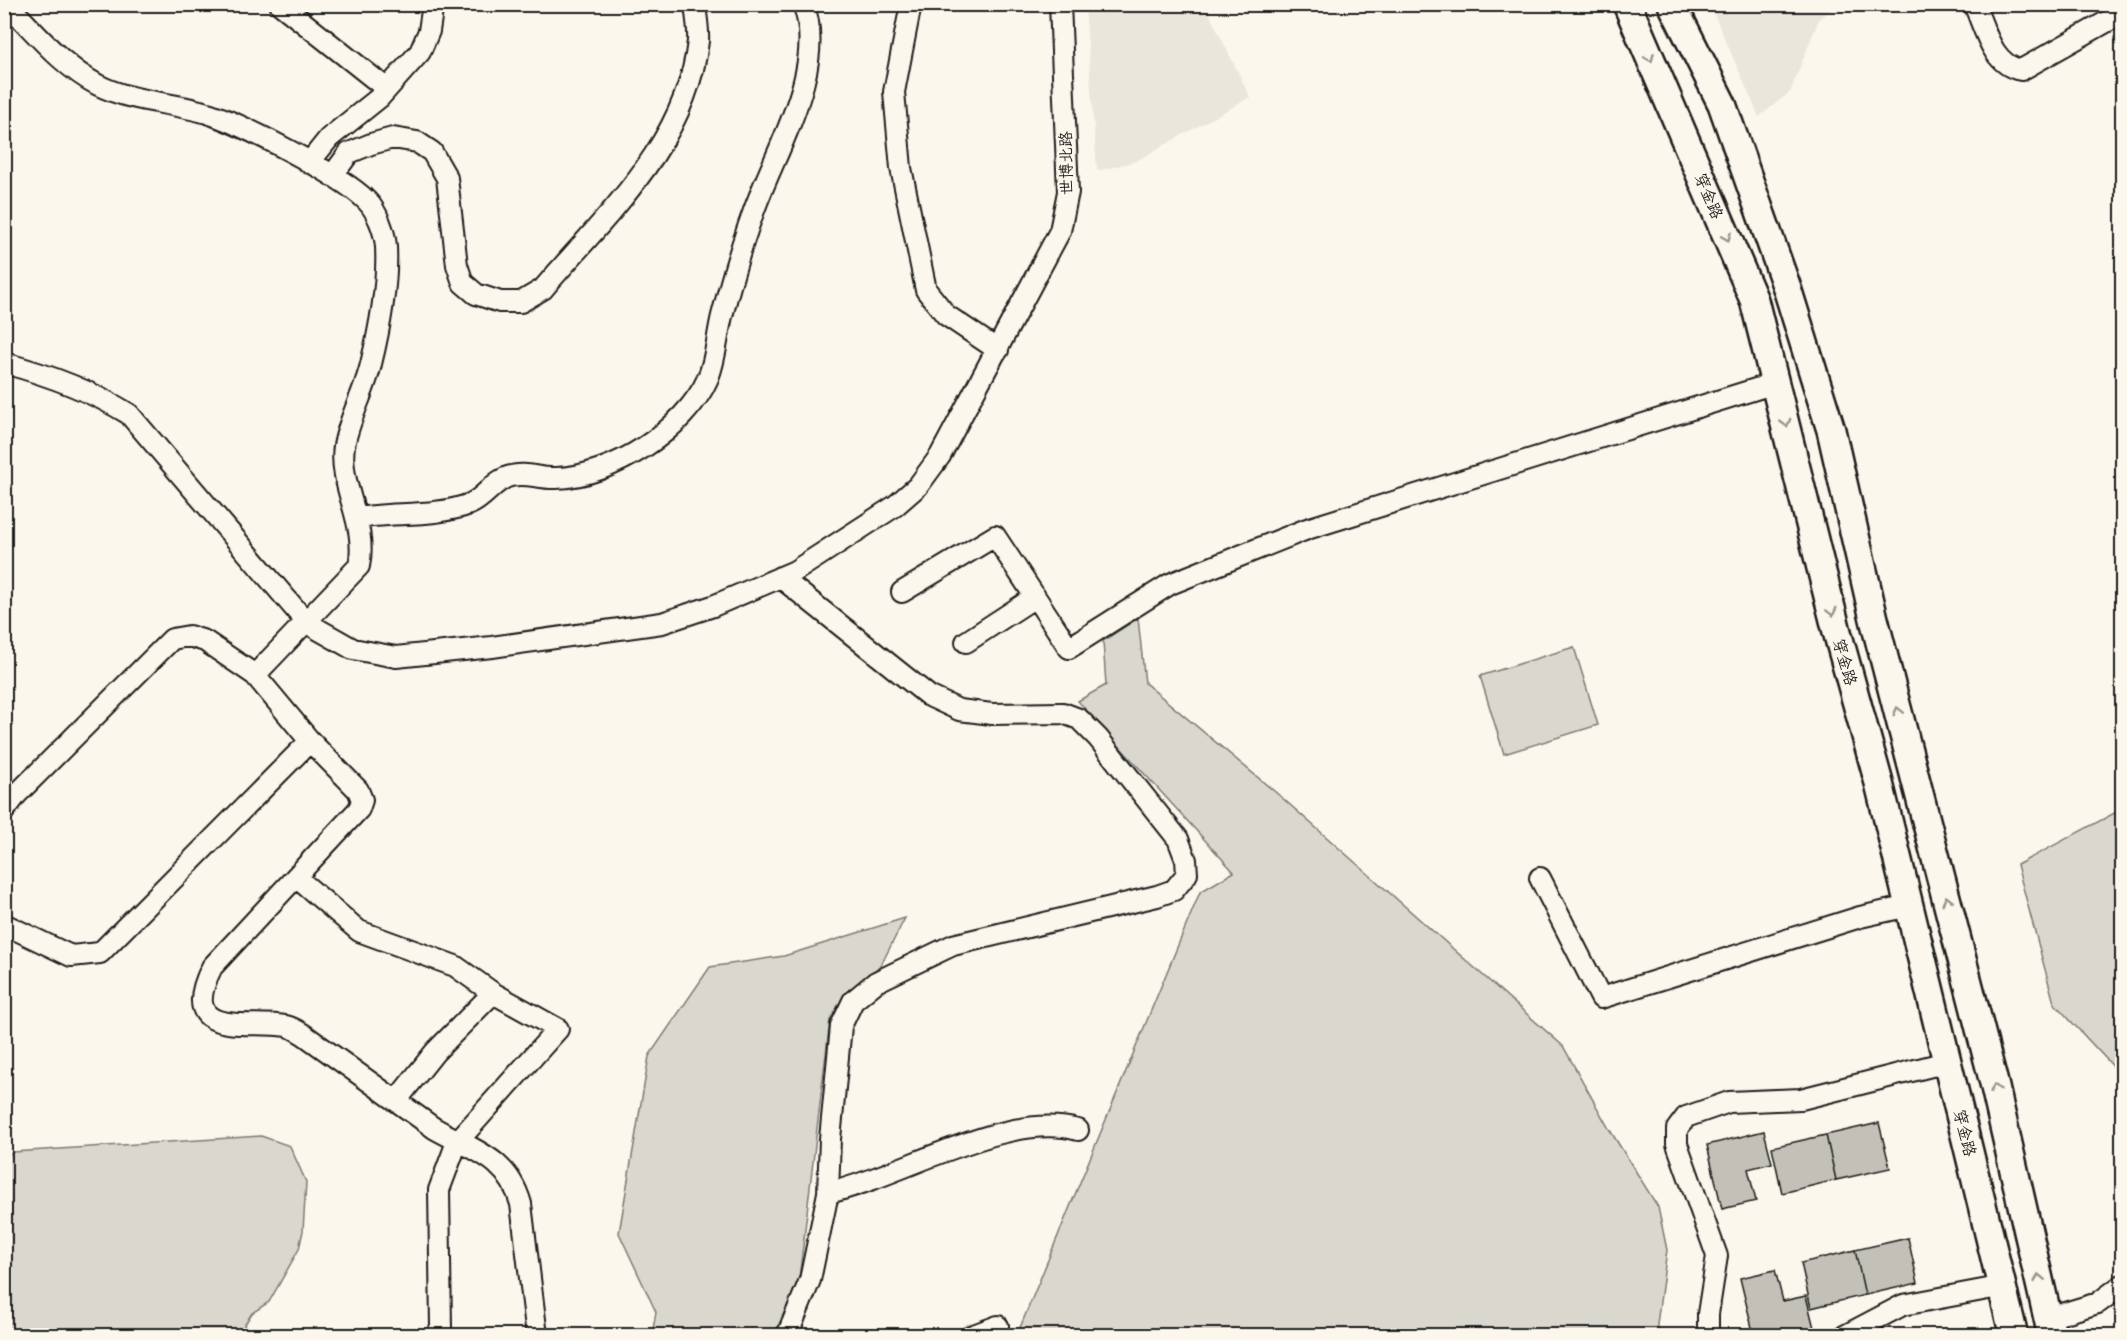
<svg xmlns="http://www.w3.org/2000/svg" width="2127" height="1340" font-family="'Shantell Sans','LXGW WenKai TC',sans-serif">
  <rect width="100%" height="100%" fill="#fbf7ec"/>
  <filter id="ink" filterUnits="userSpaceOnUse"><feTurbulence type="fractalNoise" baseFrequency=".0167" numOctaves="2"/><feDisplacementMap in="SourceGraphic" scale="12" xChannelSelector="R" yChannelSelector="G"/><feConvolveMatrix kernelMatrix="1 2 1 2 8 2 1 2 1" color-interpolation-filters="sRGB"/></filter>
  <g filter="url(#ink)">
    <!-- built -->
    <path fill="#eae6dc" d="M1085 5H1205L1250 97 1136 161 1097 171Z
      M1710 5H1836L1819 19 1790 92 1759 117Z"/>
    <!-- green -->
    <path fill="#dad7ce" stroke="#7b7a75" stroke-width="1.5" d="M1138 618 1145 683 1280 796 1563 1046 1608 1127 1658 1207 1667 1250 1657 1324 1659 1335H1017L1200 892 1234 872 1078 701 1106 685 1103 641Z
      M1574 647 1598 725 1504 754 1480 676Z
      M2122 809V1076L2054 1003 2017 865Z
      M905 918 881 965 847 992 830 1020 799 1279 774 1335H652L656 1312 619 1233 649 1056 710 967 784 956Z
      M261 1136 290 1146 306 1182 303 1231 299 1249 269 1302 252 1313 238 1335H5L4 1159 13 1152Z"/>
    <!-- building -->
    <path fill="#c3c0b8" stroke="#1c1c1c" stroke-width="1.5" d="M1879 1123 1890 1168 1836 1180 1826 1135Z
      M1764 1131 1772 1163 1748 1169 1756 1201 1722 1209 1707 1145Z
      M1826 1135 1836 1180 1782 1193 1772 1147Z
      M1908 1238 1918 1283 1865 1295 1855 1250Z
      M1855 1250 1865 1295 1811 1308 1801 1263Z
      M1775 1270 1783 1301 1806 1296 1814 1328 1782 1336H1754L1740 1278Z"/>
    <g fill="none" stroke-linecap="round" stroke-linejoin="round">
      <!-- minor casing -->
      <g stroke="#1c1c1c" stroke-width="24">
        <path id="minor" d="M7 4C36 33 62 66 98 85 130 101 166 102 200 111 234 119 343 176 367 201 377 211 385 232 386 247 388 284 380 327 371 364 365 391 349 418 344 446 338 486 368 523 359 566L255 675
          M280 4 387 89
          M911 4 894 92 901 168 926 290 946 315 998 350
          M1974 4C1985 29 1992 65 2021 70L2122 13
          M309 163 329 138 379 98 420 52 429 31 433 4
          M332 176 349 153 371 144 393 138 417 142 432 152 447 178 457 265 463 283 476 294 500 302H521L543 289C606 215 687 143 698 41 699 29 696 16 695 4
          M4 363C49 375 90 390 129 414L307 623 353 649 396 657 492 647 662 623 713 606 795 571 895 506 918 486 940 456 1060 231 1068 192 1060 4
          M358 518C394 512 436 517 470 504 485 498 495 479 511 476 526 472 540 479 556 478 612 477 686 429 708 378 716 359 717 336 722 316 733 273 745 231 762 190 783 138 826 61 803 4
          M780 577 929 696 959 710 992 714 1063 713 1079 719 1098 738 1178 839 1186 860 1187 874 1174 890 1157 896 953 945 876 982 853 1001 841 1026 830 1139 828 1193 810 1280 787 1336
          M902 592 995 536 1069 648 1170 584 1307 529 1775 383
          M966 642 1035 597
          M4 811 17 794 172 639 189 636 205 641 255 675 310 741 358 790 362 800 359 809 212 967C175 1041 248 1019 286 1026 292 1027 298 1031 303 1034L434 1128C472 1150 508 1157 521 1204L537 1336
          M297 878 359 931 455 966 493 993 558 1029 457 1142 439 1190 441 1327 436 1336
          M1540 878 1601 998 1860 917 1909 906
          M4 924 71 956 100 953 310 741
          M396 1101 435 1052 493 993
          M828 1193C900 1177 1006 1110 1078 1130
          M2048 1318 2098 1303 2122 1285
          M971 1336 998 1326
          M1708 1336V1314L1717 1256 1677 1144V1129L1686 1117 1729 1102 1801 1099 1947 1062
          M1844 1336 1903 1305 2004 1286"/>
      </g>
      <!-- secondary casing -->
      <g stroke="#1c1c1c" stroke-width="32">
        <path id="secondary" d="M1627 4 1754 300 1836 628 1879 783 2014 1336
          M1672 4 1722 104 1787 288 1831 430 1874 619 1994 1083 2052 1336"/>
      </g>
      <!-- minor -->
      <use href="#minor" stroke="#fbf7ec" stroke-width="20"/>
      <!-- secondary -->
      <use href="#secondary" stroke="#fbf7ec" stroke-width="27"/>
    </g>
    <!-- one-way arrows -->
    <defs><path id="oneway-chevron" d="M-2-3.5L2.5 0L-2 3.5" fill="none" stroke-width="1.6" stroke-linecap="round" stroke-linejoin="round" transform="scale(1.5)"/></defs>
    <g stroke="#97948e">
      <use href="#oneway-chevron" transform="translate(1650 58) rotate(67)"/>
      <use href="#oneway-chevron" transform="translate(1727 237) rotate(67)"/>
      <use href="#oneway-chevron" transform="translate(1786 423) rotate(75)"/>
      <use href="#oneway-chevron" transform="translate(1832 612) rotate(76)"/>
      <use href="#oneway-chevron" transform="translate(1898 711) rotate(-104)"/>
      <use href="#oneway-chevron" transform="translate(1947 900) rotate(-104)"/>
      <use href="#oneway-chevron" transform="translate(1995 1088) rotate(-103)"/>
      <use href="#oneway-chevron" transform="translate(2039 1278) rotate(-103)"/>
    </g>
  </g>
  <g text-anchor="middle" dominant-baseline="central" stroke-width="4.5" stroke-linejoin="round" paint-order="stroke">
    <!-- street labels -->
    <g font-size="16" fill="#1c1c1c" stroke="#fbf7ec">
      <text transform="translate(1066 163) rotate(-91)">世博北路</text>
      <text transform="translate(1709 196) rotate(67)">穿金路</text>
      <text transform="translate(1845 662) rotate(74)">穿金路</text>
      <text transform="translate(1965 1133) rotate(76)">穿金路</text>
    </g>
  </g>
  <!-- margin -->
  <rect width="2127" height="1340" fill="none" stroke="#fbf7ec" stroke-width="24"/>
  <rect x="12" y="12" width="2103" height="1316" fill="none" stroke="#1c1c1c" stroke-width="2" filter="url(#ink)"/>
</svg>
